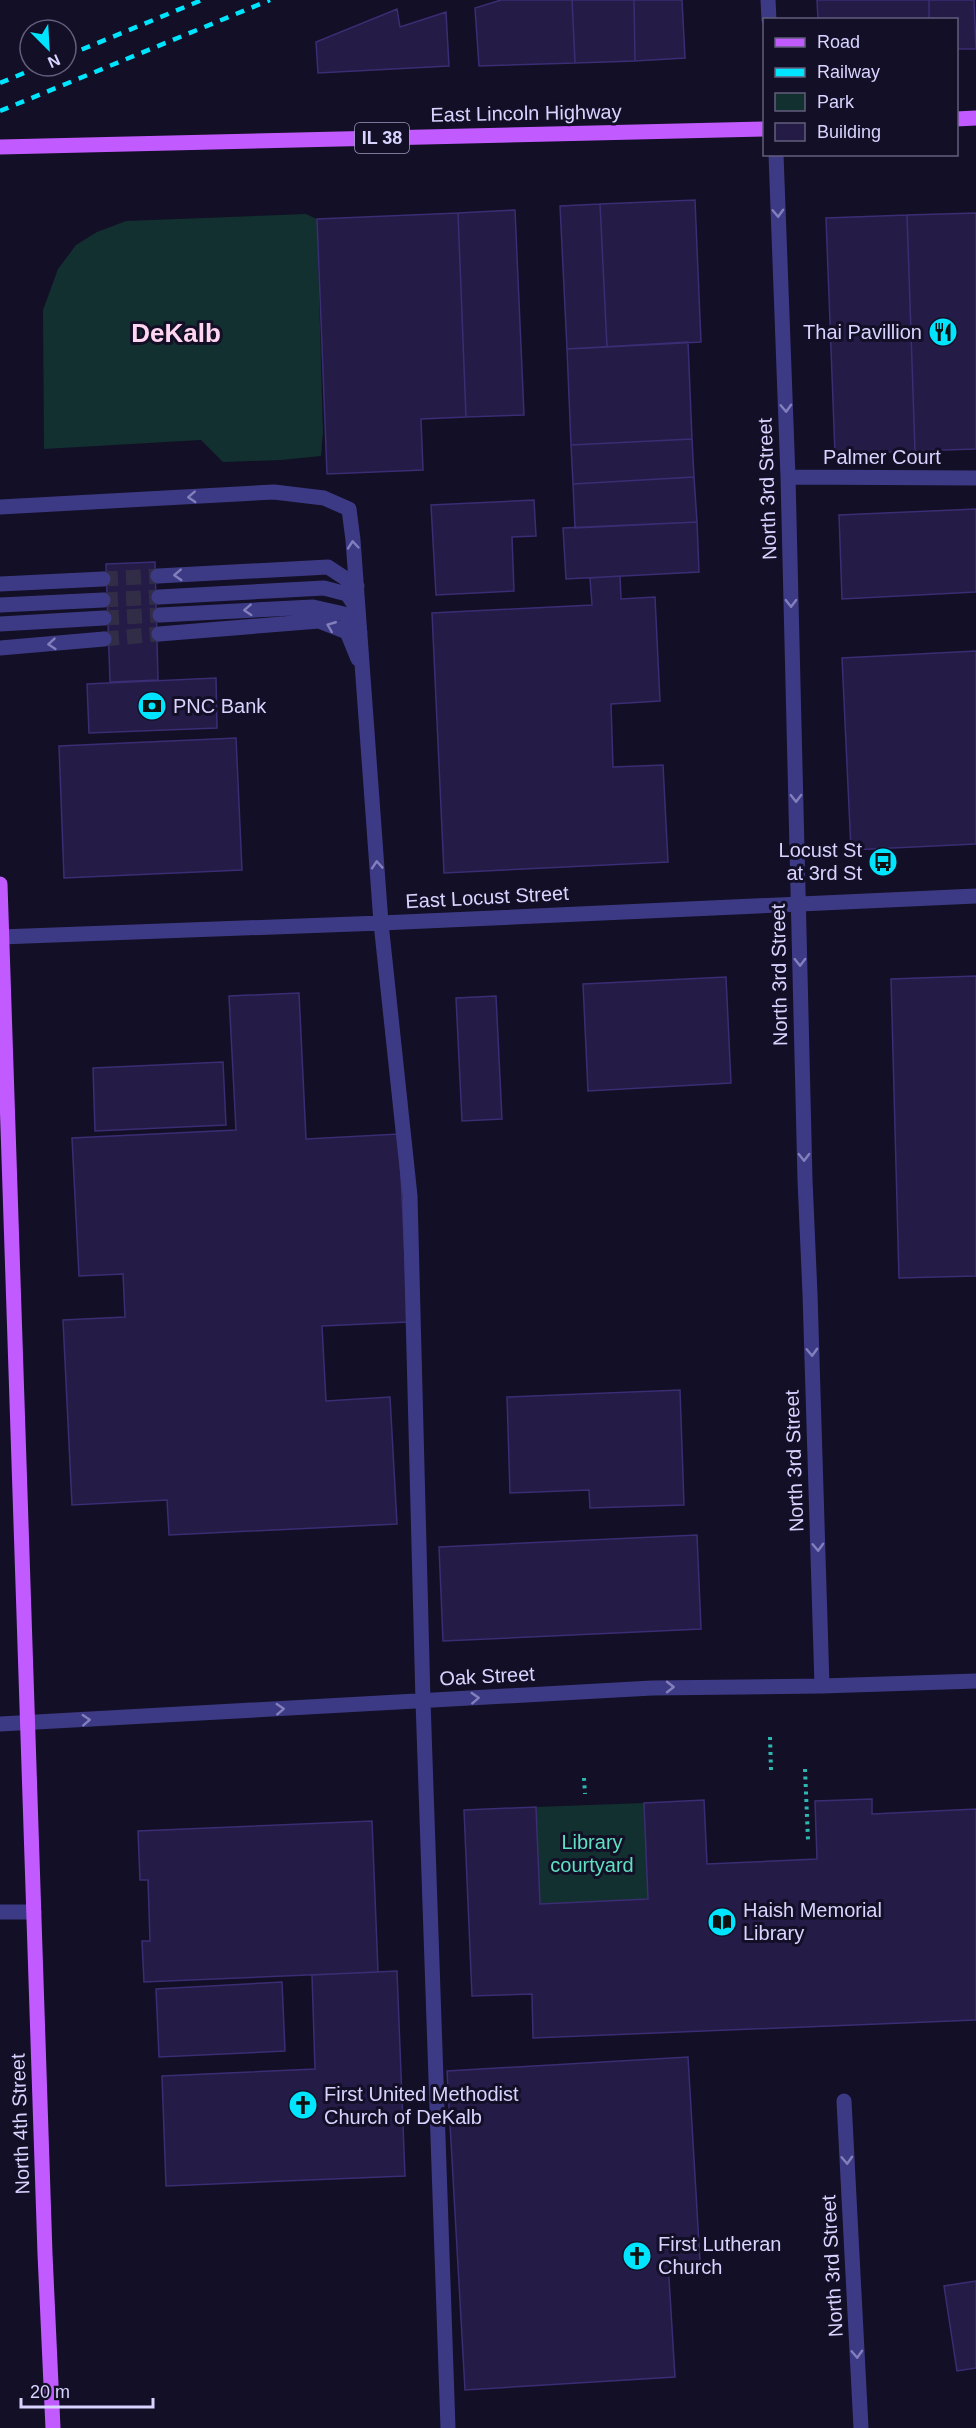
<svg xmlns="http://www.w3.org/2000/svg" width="976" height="2428" font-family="Helvetica,sans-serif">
  <rect width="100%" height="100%" fill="#130f26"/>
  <!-- green -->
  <path fill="#12302f" d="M306 214 317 219 323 432 321 456 281 460 223 462 201 440 44 449 43 310 58 269 76 245 97 232 126 221Z
    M644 1803 648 1899 540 1904 536 1807Z"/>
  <!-- building -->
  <path fill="#241b47" stroke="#3b2d73" stroke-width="1.5" d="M501 0H572L575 63 479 66 475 8Z
    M572 0H634L635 61 575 63Z
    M634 0H682L685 58 635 61Z
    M817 0H929V20H818Z
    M929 0H974L976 49H956V20H929Z
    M397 9 400 27 446 12 449 66 318 73 316 42Z
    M695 200 701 342 607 347 600 204Z
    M600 204 607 347 567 349 560 206Z
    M515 210 524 415 466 417 458 213Z
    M458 213 466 417 421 419 423 470 327 474 317 219Z
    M976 213V449L915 451 907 215Z
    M907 215 915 451 835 454 826 218Z
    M688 342 692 439 571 445 567 349Z
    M692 439 694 477 573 484 571 445Z
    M694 477 697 522 575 528 573 484Z
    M534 500 536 536 512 537 514 591 436 595 431 505Z
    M976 509V592L842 599 839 515Z
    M697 522 699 572 566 579 563 528Z
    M155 562 158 680 110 682 106 564Z
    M620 576 621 599 655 597 660 701 611 704 613 767 663 765 668 862 444 873 432 613 592 605 590 578Z
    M976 651V844L851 850 842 658Z
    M216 678 217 728 89 733 87 684Z
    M236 738 242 870 64 878 59 746Z
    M976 976V1276L899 1278 891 979Z
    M726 977 731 1083 588 1091 583 984Z
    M299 993 306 1139 399 1134 408 1322 322 1326 326 1401 390 1397 397 1524 169 1535 167 1500 72 1505 63 1320 125 1317 123 1274 79 1276 72 1138 236 1130 229 996Z
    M496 996 502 1119 462 1121 456 998Z
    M223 1062 226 1125 95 1131 93 1068Z
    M680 1390 684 1505 590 1508 589 1490 510 1493 507 1397Z
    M697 1535 701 1629 443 1641 439 1547Z
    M872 1799V1814L976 1809V2020L533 2038 532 1994 472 1996 464 1810 536 1807 540 1904 648 1899 644 1803 704 1800 707 1864 817 1859 815 1801Z
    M372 1821 378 1972 144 1982 142 1941H150L149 1910 148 1880H140L138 1831Z
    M397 1971 405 2176 166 2186 162 2076 315 2069 312 1975Z
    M282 1982 285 2051 159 2057 156 1989Z
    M688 2057 700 2261 668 2262 675 2377 465 2390 447 2071Z
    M976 2281V2368L957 2371 944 2286Z"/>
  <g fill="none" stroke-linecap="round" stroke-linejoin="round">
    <!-- minor-tunnel -->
    <path stroke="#312d47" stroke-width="15" stroke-dasharray="15 8" stroke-linecap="butt" d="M103 579 158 576
      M103 600 159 597
      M104 618 160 615
      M104 639 159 634"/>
    <!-- path -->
    <path stroke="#2fb8b0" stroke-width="4" stroke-dasharray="3 4.5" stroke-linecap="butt" d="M770 1737 771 1770
      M805 1769 808 1840
      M584 1778 585 1794"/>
    <!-- minor -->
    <path stroke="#3d3a85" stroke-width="15" d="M768 0 769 20
      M776 154 788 477 805 1180 810 1294 822 1686
      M788 477 976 478
      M0 507 274 492 324 498 349 509 353 540 381 923 410 1196 423 1701 448 2428
      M158 576 328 567 357 586
      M0 584 103 579
      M159 597 324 588 347 594 358 610
      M0 605 103 600
      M160 615 313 607 344 614 360 632
      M0 624 104 618
      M159 634 319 621 347 632 358 659
      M0 648 104 639
      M0 937 381 923 976 896
      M0 1724 652 1688 822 1686 976 1681
      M0 1912H34
      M844 2101 861 2428"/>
    <!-- major -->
    <path stroke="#c25bff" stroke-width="15" d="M956 119 976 118
      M0 147 764 129
      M0 884 45 2254 53 2428"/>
    <!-- rail -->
    <path stroke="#00e5ff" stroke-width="4.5" stroke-dasharray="9 8" stroke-linecap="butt" d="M66 56 202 0
      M0 83 41 66
      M0 111 270 0"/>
  </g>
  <!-- one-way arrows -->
  <defs><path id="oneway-chevron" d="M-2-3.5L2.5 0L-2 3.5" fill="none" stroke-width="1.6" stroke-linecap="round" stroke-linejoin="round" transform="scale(1.5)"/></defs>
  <g stroke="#837fbc">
    <use href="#oneway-chevron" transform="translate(778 213) rotate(88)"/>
    <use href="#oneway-chevron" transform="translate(786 408) rotate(88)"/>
    <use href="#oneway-chevron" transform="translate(192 497) rotate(177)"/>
    <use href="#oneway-chevron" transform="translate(353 545) rotate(-95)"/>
    <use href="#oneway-chevron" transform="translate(178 575) rotate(177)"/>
    <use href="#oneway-chevron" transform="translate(791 603) rotate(89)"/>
    <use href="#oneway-chevron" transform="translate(248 610) rotate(177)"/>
    <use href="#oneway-chevron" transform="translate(331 626) rotate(-158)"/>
    <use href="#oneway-chevron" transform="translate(52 644) rotate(175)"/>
    <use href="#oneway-chevron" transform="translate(796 798) rotate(89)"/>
    <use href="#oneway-chevron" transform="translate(377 865) rotate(-94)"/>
    <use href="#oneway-chevron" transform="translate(800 962) rotate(89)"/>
    <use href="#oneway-chevron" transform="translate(804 1157) rotate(89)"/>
    <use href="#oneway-chevron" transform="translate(812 1352) rotate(88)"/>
    <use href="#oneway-chevron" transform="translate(818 1547) rotate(88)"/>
    <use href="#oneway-chevron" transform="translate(670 1687)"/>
    <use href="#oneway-chevron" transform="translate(475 1698) rotate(-3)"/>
    <use href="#oneway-chevron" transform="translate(280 1709) rotate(-3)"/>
    <use href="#oneway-chevron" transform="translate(86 1720) rotate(-3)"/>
    <use href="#oneway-chevron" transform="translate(847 2160) rotate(87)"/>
    <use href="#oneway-chevron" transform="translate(857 2354) rotate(87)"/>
  </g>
  <!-- icons -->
  <defs>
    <g id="restaurant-disc" transform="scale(1.5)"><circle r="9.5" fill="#00e5ff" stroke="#130f26"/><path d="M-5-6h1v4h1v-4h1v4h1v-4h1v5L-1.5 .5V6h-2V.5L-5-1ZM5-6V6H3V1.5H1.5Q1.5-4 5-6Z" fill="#111"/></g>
    <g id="bank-disc" transform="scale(1.5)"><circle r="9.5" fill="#00e5ff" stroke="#130f26"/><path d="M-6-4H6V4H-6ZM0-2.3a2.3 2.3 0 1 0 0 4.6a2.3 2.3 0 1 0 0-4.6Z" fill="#111"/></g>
    <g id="bus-disc" transform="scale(1.5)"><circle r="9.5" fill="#00e5ff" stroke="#130f26"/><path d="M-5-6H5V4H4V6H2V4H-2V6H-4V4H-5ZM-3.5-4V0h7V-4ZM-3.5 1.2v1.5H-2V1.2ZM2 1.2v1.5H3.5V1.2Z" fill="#111"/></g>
    <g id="library-disc" transform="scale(1.5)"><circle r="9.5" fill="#00e5ff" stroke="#130f26"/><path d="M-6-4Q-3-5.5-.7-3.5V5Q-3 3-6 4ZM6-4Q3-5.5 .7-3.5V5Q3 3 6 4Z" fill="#111"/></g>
    <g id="church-disc" transform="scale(1.5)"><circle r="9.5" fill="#00e5ff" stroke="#130f26"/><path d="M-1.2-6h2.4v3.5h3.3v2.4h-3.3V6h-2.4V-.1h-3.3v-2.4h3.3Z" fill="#111"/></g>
  </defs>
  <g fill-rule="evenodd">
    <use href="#restaurant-disc" x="943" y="332"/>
    <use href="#bank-disc" x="152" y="706"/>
    <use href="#bus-disc" x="883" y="862"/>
    <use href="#library-disc" x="722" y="1922"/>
    <use href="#church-disc" x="303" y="2105"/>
    <use href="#church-disc" x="637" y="2256"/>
  </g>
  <g text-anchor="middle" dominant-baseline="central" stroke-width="6" stroke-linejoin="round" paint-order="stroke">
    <!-- shield labels -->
    <rect fill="#130f26" stroke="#9e99be" stroke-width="1.5" x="355" y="123" width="54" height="30" rx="4.5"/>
    <g font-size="18" font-weight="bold" fill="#d9d4ff">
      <text x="382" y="138">IL 38</text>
    </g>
    <!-- street labels -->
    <g font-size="20" fill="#d9d4ff" stroke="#130f26">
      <text transform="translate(526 113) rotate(-1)">East Lincoln Highway</text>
      <text x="882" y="457">Palmer Court</text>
      <text transform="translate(767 489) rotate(-92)">North 3rd Street</text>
      <text transform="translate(487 897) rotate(-3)">East Locust Street</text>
      <text transform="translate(779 975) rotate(-91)">North 3rd Street</text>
      <text transform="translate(794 1461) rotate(-92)">North 3rd Street</text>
      <text transform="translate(487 1676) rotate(-3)">Oak Street</text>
      <text transform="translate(20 2124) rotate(-92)">North 4th Street</text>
      <text transform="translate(832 2266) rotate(-93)">North 3rd Street</text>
    </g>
    <!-- poi labels -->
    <g font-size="20" fill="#d9d4ff" stroke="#130f26" text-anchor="start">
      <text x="922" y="332" text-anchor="end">Thai Pavillion</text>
      <text x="173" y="706">PNC Bank</text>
      <text x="862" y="850" text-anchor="end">Locust St<tspan x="862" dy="23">at 3rd St</tspan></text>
      <text x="743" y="1910">Haish Memorial<tspan x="743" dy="23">Library</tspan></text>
      <text x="324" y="2094">First United Methodist<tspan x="324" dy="23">Church of DeKalb</tspan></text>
      <text x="658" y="2244">First Lutheran<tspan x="658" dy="23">Church</tspan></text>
    </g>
    <!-- park labels -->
    <g font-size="20" fill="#5fe0c0" stroke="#130f26">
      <text x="592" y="1842">Library<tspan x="592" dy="23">courtyard</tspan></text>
    </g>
    <!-- district labels -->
    <g font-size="26" font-weight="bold" fill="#ffd6f0" stroke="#130f26">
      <text x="176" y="333">DeKalb</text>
    </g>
  </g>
  <!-- legend -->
  <rect x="763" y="18" width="195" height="138" fill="#130f26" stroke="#625e7d" stroke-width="1.5"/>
  <rect x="775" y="38" width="30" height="9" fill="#c25bff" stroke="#625e7d" stroke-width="1.5"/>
  <text x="817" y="48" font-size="18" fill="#d9d4ff">Road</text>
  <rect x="775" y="68" width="30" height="9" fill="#00e5ff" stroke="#625e7d" stroke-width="1.5"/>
  <text x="817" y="78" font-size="18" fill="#d9d4ff">Railway</text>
  <rect x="775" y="93" width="30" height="18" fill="#12302f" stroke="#625e7d" stroke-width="1.5"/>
  <text x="817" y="108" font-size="18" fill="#d9d4ff">Park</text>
  <rect x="775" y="123" width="30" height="18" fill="#241b47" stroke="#625e7d" stroke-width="1.5"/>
  <text x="817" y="138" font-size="18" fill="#d9d4ff">Building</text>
  <!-- north arrow -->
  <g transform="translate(48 48) rotate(156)"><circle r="28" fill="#130f26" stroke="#625e7d" stroke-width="1.5"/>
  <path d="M0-4.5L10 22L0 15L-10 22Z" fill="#00e5ff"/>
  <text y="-9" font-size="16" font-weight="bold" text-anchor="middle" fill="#d9d4ff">N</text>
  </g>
  <!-- scale -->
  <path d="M21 2398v9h132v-9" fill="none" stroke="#d9d4ff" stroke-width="3"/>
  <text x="30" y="2398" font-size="18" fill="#d9d4ff" stroke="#130f26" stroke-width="4.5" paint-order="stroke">20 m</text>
</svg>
